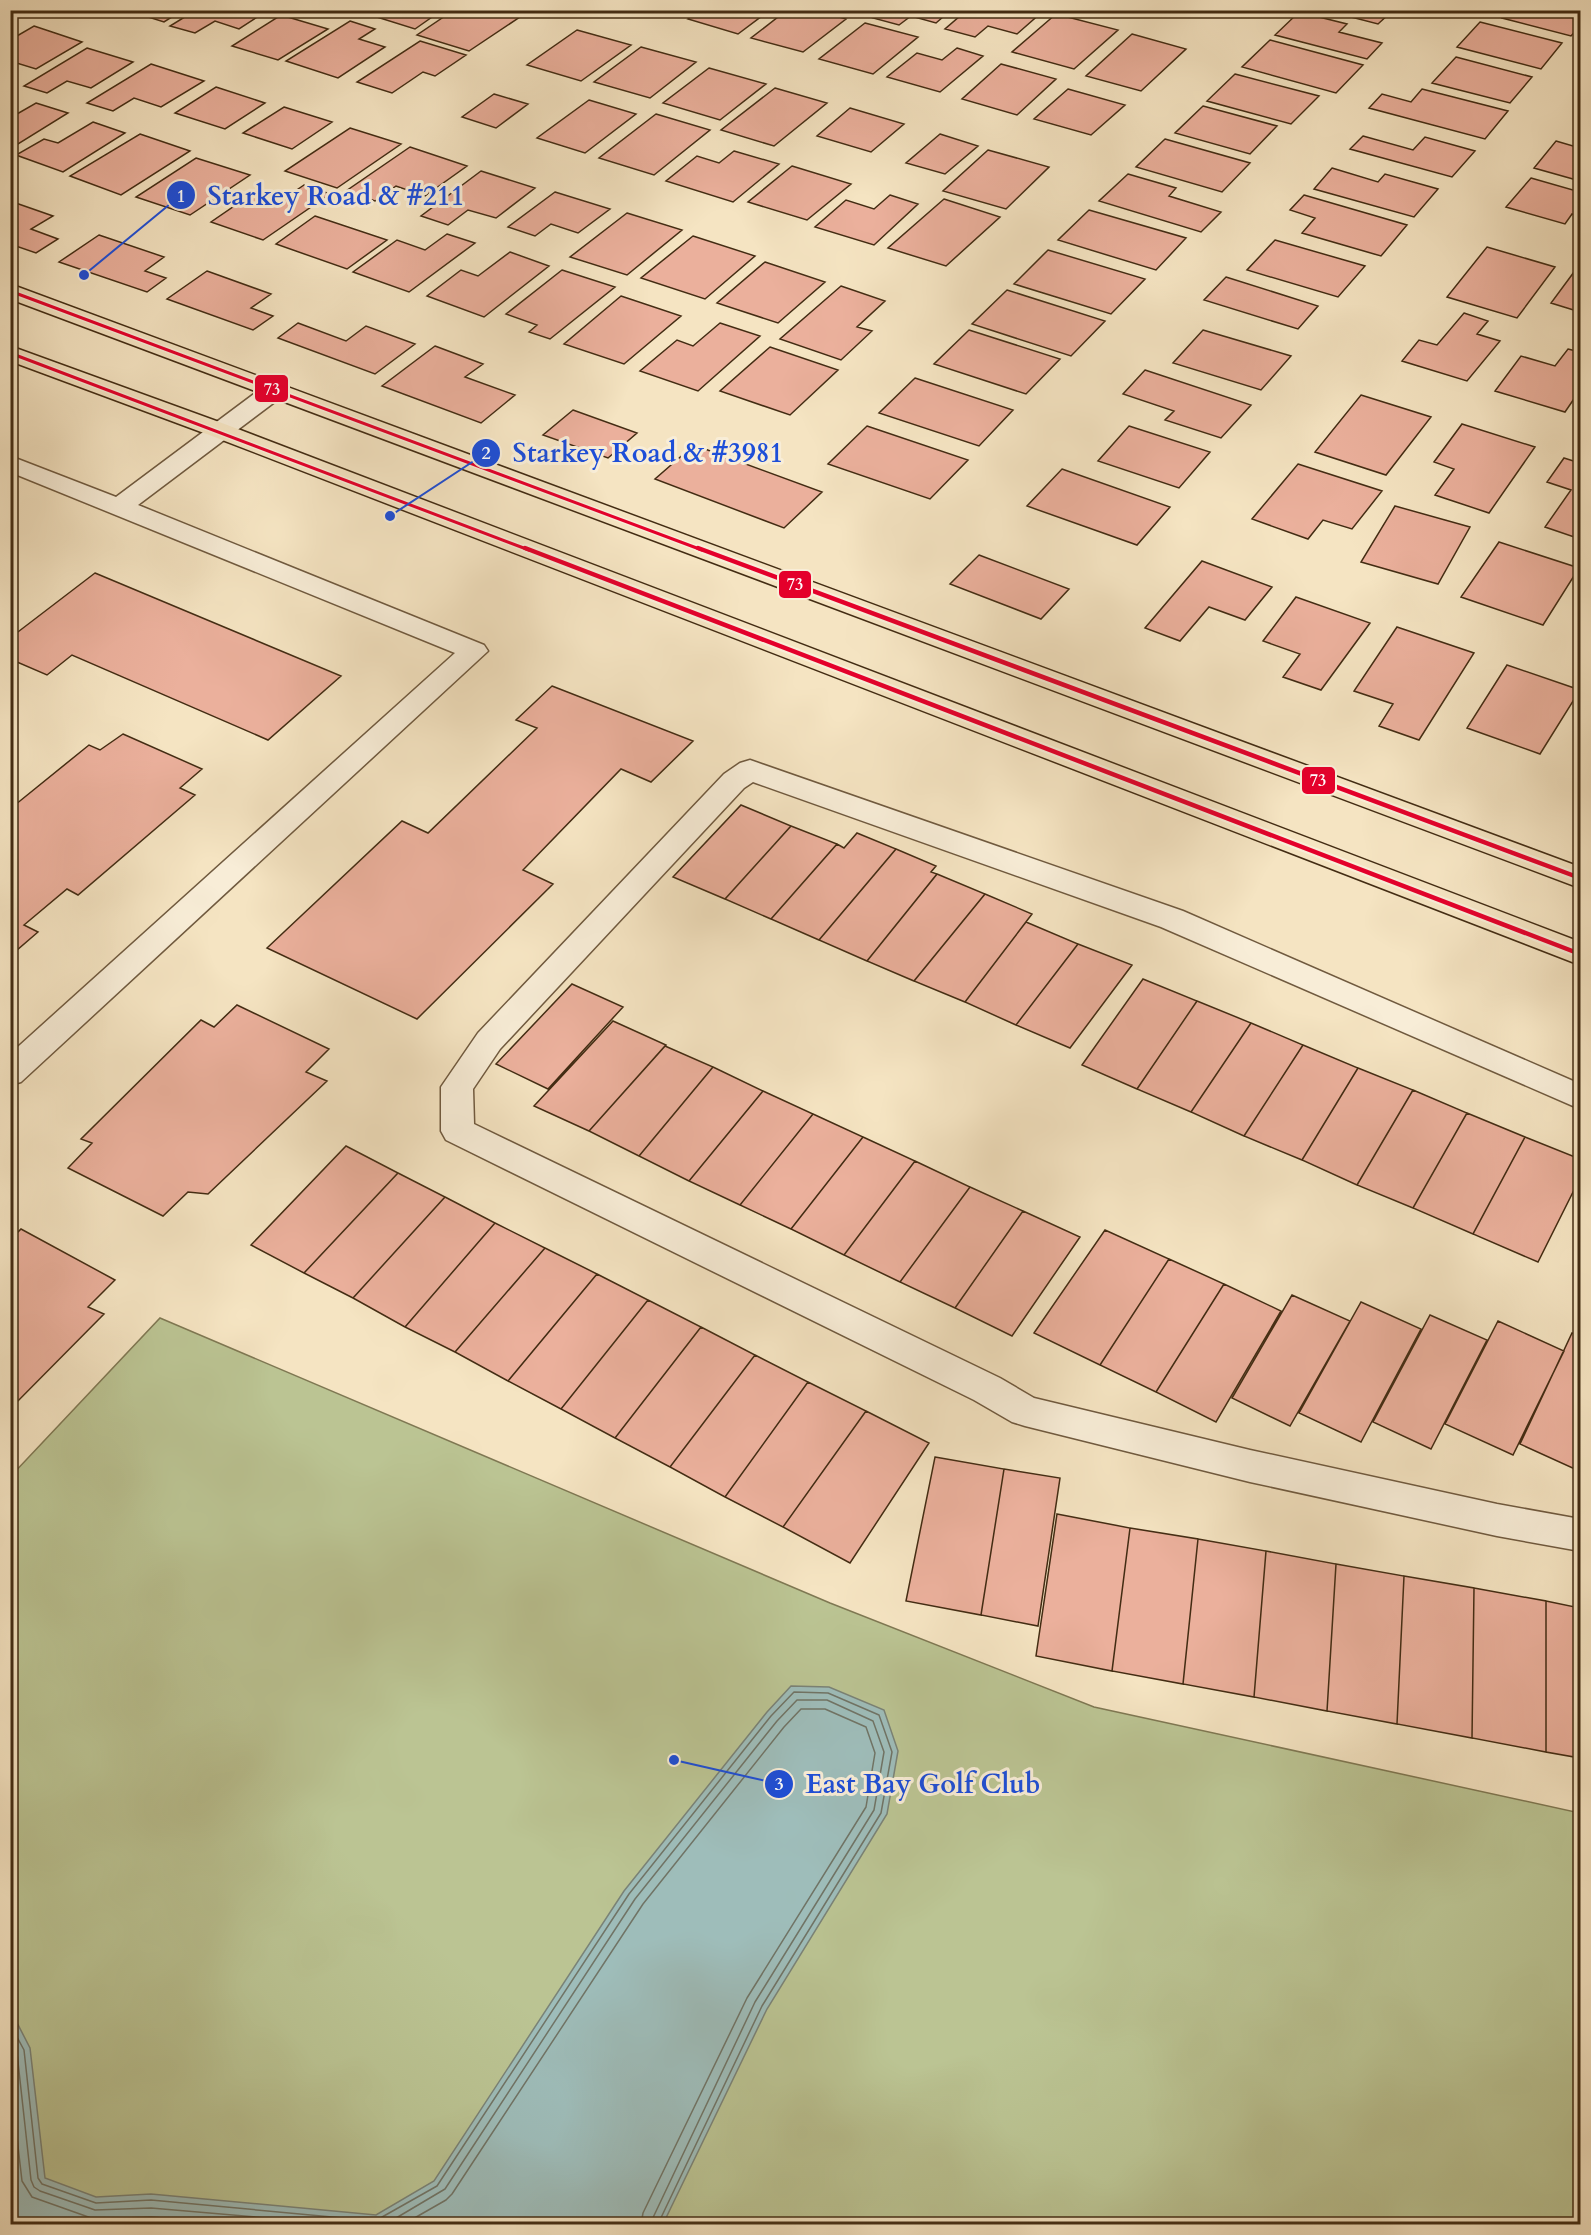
<svg xmlns="http://www.w3.org/2000/svg" width="1591" height="2235" font-family="Cardo,serif">
  <rect width="100%" height="100%" fill="#f5e4c2"/>
  <filter id="stains"><feTurbulence type="fractalNoise" baseFrequency=".00333" numOctaves="4"/><feColorMatrix values="0 0 0 0 .2 0 0 0 0 .09 0 0 0 0 .02 0 0 0 .5 -.17"/></filter>
  <radialGradient id="worn" r=".72"><stop offset=".6" stop-color="#630" stop-opacity="0"/><stop offset="1" stop-color="#630" stop-opacity=".3"/></radialGradient>
  <!-- green -->
  <path fill="#bbc493" stroke="#7f7853" stroke-width="1.5" d="M160 1318 830 1603 1094 1707 1580 1813V2224H11L10 1477Z"/>
  <!-- water -->
  <path fill="#9ebdba" stroke="#7a8377" stroke-width="1.5" d="M791 1686 829 1687 884 1710 898 1751 887 1814 767 2009 663 2224H11V2011L30 2048 45 2178 96 2197 151 2194 376 2215 434 2181 624 1891 767 1712Z"/>
  <g fill="none" stroke-linecap="round" stroke-linejoin="round">
    <!-- shore -->
    <path stroke="#707466" stroke-width="1.5" d="M10 2024 24 2050 38 2178 42 2184 96 2203 151 2200 375 2221 437 2186 629 1894 771 1716 794 1692 828 1693 879 1715 892 1752 881 1813 762 2006 658 2224
      M10 2040 17 2053 31 2180 34 2187 40 2191 95 2210 151 2208 336 2224
      M10 2077 22 2181 32 2197 94 2219 151 2217 240 2224
      M386 2224 445 2189 635 1899 777 1721 797 1700H827L873 1721 884 1752 874 1810 755 2002 650 2224
      M404 2224 446 2200 452 2194 643 1904 784 1727 801 1709H825L866 1727 875 1753 866 1807 747 1998 643 2213 641 2224"/>
  </g>
  <!-- building -->
  <path fill="#ebb09c" stroke="#432c13" stroke-width="1.5" d="M126 10H183L164 22Z
    M196 10H268L239 29 215 21 195 33 170 26Z
    M369 10H442L415 29 364 13Z
    M454 10H519L526 13 469 51 417 35Z
    M655 10H688L678 17Z
    M701 10H770L738 34 688 19Z
    M787 10H816L846 19 803 52 751 38Z
    M883 10H951L936 23 911 16 899 25 873 18Z
    M967 10H1036L1042 12 1017 34 988 26 975 37 945 29Z
    M1324 10H1383L1390 13 1378 24Z
    M1509 10H1578L1580 11V26L1571 36 1502 18Z
    M1299 12 1347 24 1339 32 1382 43 1367 59 1275 35Z
    M1056 14 1118 30 1074 69 1012 52Z
    M281 15 328 29 278 60 232 46Z
    M350 21 375 29 359 39 385 47 338 78 286 61Z
    M1480 22 1562 43 1541 69 1457 47Z
    M865 23 918 37 873 74 819 59Z
    M34 26 82 42 36 69 10 61V40Z
    M577 30 631 45 581 81 527 65Z
    M1132 34 1186 49 1141 91 1086 76Z
    M1270 40 1363 65 1336 93 1242 67Z
    M420 41 466 55 435 76 423 72 392 93 357 82Z
    M641 47 696 62 650 98 594 82Z
    M87 48 133 62 91 88 67 81 47 93 24 86Z
    M957 48 983 56 940 92 887 77 917 53 942 60Z
    M1456 57 1532 77 1510 103 1432 83Z
    M151 64 204 81 161 107 134 98 113 111 87 103Z
    M1001 64 1056 79 1017 115 962 99Z
    M709 68 766 84 720 120 663 103Z
    M1235 74 1319 96 1291 124 1207 101Z
    M216 87 265 103 225 129 175 113Z
    M775 88 827 103 774 146 721 130Z
    M1068 89 1125 105 1091 135 1034 119Z
    M1422 89 1508 111 1485 139 1369 108 1382 94 1411 102Z
    M494 94 528 104 496 128 462 117Z
    M589 100 636 114 585 153 537 138Z
    M36 103 68 113 10 149V118Z
    M1203 106 1277 126 1250 154 1175 133Z
    M284 107 332 122 292 149 243 133Z
    M850 108 904 124 871 152 817 136Z
    M656 114 710 130 654 175 599 158Z
    M93 122 125 133 63 172 16 155 44 139 58 143Z
    M350 128 401 144 337 188 285 171Z
    M140 134 190 151 121 195 70 176Z
    M940 134 978 146 945 174 906 163Z
    M1363 136 1413 150 1425 137 1475 151 1452 177 1350 149Z
    M1165 139 1250 163 1222 192 1136 167Z
    M1556 141 1580 148V181L1534 168Z
    M410 147 467 166 425 196 396 186 375 201 346 191Z
    M988 150 1049 167 1006 209 943 191Z
    M734 151 779 164 733 202 666 181 697 156 719 163Z
    M196 158 250 175 190 215 136 197Z
    M792 166 851 184 807 220 748 202Z
    M1332 168 1378 182 1385 174 1438 189 1414 217 1314 189Z
    M481 171 535 188 496 218 468 210 448 225 421 216Z
    M1128 174 1176 188 1169 196 1221 212 1201 232 1099 201Z
    M1531 178 1580 192V217L1572 214 1565 224 1506 207Z
    M304 185 330 194 263 240 211 222 256 191 282 200Z
    M555 192 610 209 578 233 551 224 535 236 508 227Z
    M890 195 918 204 874 245 815 227 846 200 874 209Z
    M1304 195 1407 225 1381 256 1302 233 1315 218 1290 210Z
    M944 199 1000 217 946 266 888 248Z
    M10 201 53 216 31 229 58 239 36 253 10 244Z
    M1089 210 1186 238 1156 270 1058 240Z
    M627 213 682 230 627 275 570 257Z
    M315 216 387 240 347 269 276 244Z
    M447 234 475 243 409 292 353 272 397 240 425 250Z
    M99 235 164 257 145 271 166 278 147 292 59 262Z
    M693 236 755 256 705 299 641 278Z
    M1275 240 1365 266 1338 297 1247 270Z
    M1487 247 1555 267 1517 318 1447 297Z
    M1048 250 1145 279 1111 314 1014 284Z
    M510 252 549 266 484 317 427 296 461 270 478 276Z
    M765 262 825 282 778 323 717 303Z
    M562 270 615 287 550 339 529 332 537 325 506 314Z
    M207 271 271 294 251 308 273 316 253 330 167 299Z
    M1574 272 1580 274V312L1551 303Z
    M1226 277 1318 306 1298 329 1204 300Z
    M841 286 885 301 857 327 872 331 841 360 780 339Z
    M1007 290 1105 321 1071 356 972 324Z
    M621 296 681 316 624 364 564 344Z
    M1464 313 1488 321 1477 334 1500 341 1467 381 1402 361 1419 340 1437 345Z
    M298 323 346 341 366 326 415 344 375 374 278 338Z
    M720 323 760 336 698 391 640 371 677 340 693 346Z
    M969 330 1060 359 1026 394 934 364Z
    M1203 330 1291 356 1261 390 1173 363Z
    M435 346 483 364 465 377 515 395 481 423 382 386Z
    M770 347 838 370 790 415 720 391Z
    M1568 349 1580 352V390L1565 412 1495 391 1521 356 1555 366Z
    M1145 370 1251 405 1221 438 1165 420 1174 411 1123 394Z
    M915 378 1013 410 979 446 879 413Z
    M1361 395 1431 417 1386 475 1315 452Z
    M573 410 637 433 608 458 543 435Z
    M1462 424 1535 447 1489 513 1435 495 1454 469 1434 462Z
    M867 426 968 460 930 499 828 464Z
    M1129 426 1210 452 1179 488 1098 461Z
    M694 445 822 492 784 528 655 479Z
    M1564 458 1580 463V539L1545 527 1571 490 1547 482Z
    M1298 464 1382 491 1352 529 1323 520 1308 539 1252 519Z
    M1062 469 1170 507 1137 545 1027 506Z
    M1395 506 1470 527 1438 584 1361 562Z
    M1499 542 1579 568 1543 625 1461 597Z
    M979 555 1069 589 1041 619 950 584Z
    M1202 561 1272 587 1245 620 1209 607 1180 641 1145 628Z
    M95 573 341 676 268 740 72 655 47 675 10 659V638Z
    M1296 597 1370 623 1321 690 1283 677 1300 654 1263 641Z
    M1397 627 1474 653 1419 740 1379 726 1393 704 1354 691Z
    M1507 665 1580 690 1540 754 1467 728Z
    M552 686 693 741 651 782 621 769 523 870 553 884 417 1019 267 948 402 821 428 833 537 728 516 720Z
    M123 734 202 769 180 788 195 795 78 895 67 889 24 925 38 932 10 956V809L89 745 100 750Z
    M741 805 791 826 725 899 673 877Z
    M791 826 837 844 771 919 725 899Z
    M857 833 896 849 819 940 771 919 837 844 844 848Z
    M896 849 936 866 931 872 937 874 867 961 819 940Z
    M937 874 985 894 914 981 867 961Z
    M985 894 1032 914 965 1002 914 981Z
    M1026 922 1078 944 1016 1025 965 1002Z
    M1078 944 1132 965 1070 1048 1016 1025Z
    M1143 979 1197 1001 1137 1089 1082 1065Z
    M572 984 623 1007 548 1089 496 1064Z
    M1197 1001 1251 1023 1191 1112 1137 1089Z
    M237 1005 329 1049 306 1072 327 1081 208 1194 188 1192 163 1216 68 1168 92 1143 81 1139 201 1020 214 1027Z
    M613 1021 666 1045 589 1131 534 1106Z
    M1251 1023 1303 1045 1244 1136 1191 1112Z
    M1303 1045 1358 1068 1302 1160 1244 1136Z
    M665 1046 713 1067 639 1156 589 1131Z
    M713 1067 763 1091 689 1181 639 1156Z
    M1358 1068 1413 1090 1357 1185 1302 1160Z
    M1413 1090 1467 1113 1413 1208 1357 1185Z
    M763 1091 813 1114 740 1205 689 1181Z
    M1467 1113 1525 1137 1473 1234 1413 1208Z
    M813 1114 863 1137 791 1229 740 1205Z
    M863 1137 915 1161 844 1255 791 1229Z
    M1525 1137 1580 1159V1178L1538 1262 1473 1234Z
    M346 1146 398 1173 304 1273 251 1245Z
    M915 1161 970 1187 900 1282 844 1255Z
    M398 1173 445 1197 353 1298 304 1273Z
    M970 1187 1023 1211 955 1308 900 1282Z
    M445 1197 495 1223 405 1327 353 1298Z
    M1023 1211 1080 1237 1012 1336 955 1308Z
    M495 1223 545 1248 455 1352 405 1327Z
    M21 1229 115 1280 88 1307 104 1314 10 1409V1240Z
    M1105 1230 1169 1259 1100 1365 1034 1333Z
    M545 1248 597 1274 508 1381 455 1352Z
    M1169 1259 1224 1284 1156 1392 1100 1365Z
    M597 1274 648 1300 561 1409 508 1381Z
    M1224 1284 1281 1311 1216 1422 1156 1392Z
    M1292 1295 1350 1321 1290 1426 1232 1398Z
    M648 1300 701 1327 615 1438 561 1409Z
    M1361 1302 1421 1329 1361 1442 1299 1413Z
    M1430 1315 1487 1340 1431 1449 1373 1422Z
    M1498 1321 1564 1351 1513 1455 1445 1424Z
    M701 1327 755 1355 670 1467 615 1438Z
    M1572 1333 1580 1336V1462L1577 1470 1520 1444Z
    M755 1355 808 1382 725 1497 670 1467Z
    M808 1382 866 1411 783 1527 725 1497Z
    M866 1411 929 1443 850 1563 783 1527Z
    M935 1457 1004 1469 981 1615 906 1601Z
    M1004 1469 1060 1478 1038 1626 981 1615Z
    M1057 1514 1130 1528 1112 1671 1036 1656Z
    M1130 1528 1198 1539 1183 1684 1112 1671Z
    M1198 1539 1266 1551 1254 1697 1183 1684Z
    M1266 1551 1336 1564 1327 1711 1254 1697Z
    M1336 1564 1404 1576 1397 1724 1327 1711Z
    M1404 1576 1474 1588 1472 1738 1397 1724Z
    M1474 1588 1546 1601V1752L1472 1738Z
    M1546 1601 1580 1608V1758L1546 1752Z"/>
  <g fill="none" stroke-linecap="round" stroke-linejoin="round">
    <!-- minor casing -->
    <g stroke="#705a3f" stroke-width="3">
      <path id="minor" d="M275 383 284 385 287 390 284 395 138 505 484 645 488 651 21 1082 10 1085V1054L455 653 10 472V456L116 497 266 385Z
        M750 760 1183 911 1580 1084V1109L1161 927 753 782 744 788 500 1049 473 1089 474 1124 1000 1378 1034 1398 1250 1450 1497 1504 1580 1519V1551L1497 1536 1250 1482 1025 1426 1012 1422 974 1400 446 1140 441 1131V1087L478 1033 724 774 740 763Z"/>
    </g>
    <!-- major casing -->
    <g stroke="#432c13" stroke-width="3">
      <path id="major" d="M10 284 1580 867V888L10 299Z
        M10 346 230 426 1580 942V965L212 436 10 361Z"/>
    </g>
    <!-- minor -->
    <use href="#minor" fill="#f8edd7" fill-rule="evenodd"/>
    <!-- major -->
    <use href="#major" fill="#f5e4c2" fill-rule="evenodd"/>
    <!-- bus-1-far1 casing -->
    <g stroke="#f8edd7" stroke-width="6">
      <path id="bus-1-far1" d="M10 291 702 550
        M10 353 529 550"/>
    </g>
    <!-- bus-1 casing -->
    <g stroke="#f8edd7" stroke-width="9">
      <path id="bus-1" d="M525 548 1580 954
        M698 548 1580 878"/>
    </g>
    <!-- bus-1-far1 -->
    <use href="#bus-1-far1" stroke="#e4002b" stroke-width="3"/>
    <!-- bus-1 -->
    <use href="#bus-1" stroke="#e4002b" stroke-width="4.5"/>
  </g>
  <!-- callouts -->
  <path fill="none" stroke="#1d4ed8" stroke-width="2" d="M84 275L181 195M390 516L486 453M674 1760L779 1784"/>
  <g fill="#1d4ed8" stroke="#f8edd7" stroke-width="2">
    <circle cx="84" cy="275" r="6"/>
    <circle cx="390" cy="516" r="6"/>
    <circle cx="674" cy="1760" r="6"/>
    <circle cx="181" cy="195" r="15"/>
    <circle cx="486" cy="453" r="15"/>
    <circle cx="779" cy="1784" r="15"/>
  </g>
  <g font-size="18" text-anchor="middle" font-weight="bold" fill="#fff">
    <text x="181" y="202">1</text>
    <text x="486" y="459">2</text>
    <text x="779" y="1790">3</text>
  </g>
  <g font-size="27" text-anchor="middle" font-weight="bold" fill="#1d4ed8" stroke="#f8edd7" stroke-width="6" stroke-linejoin="round" paint-order="stroke">
    <text x="336" y="205">Starkey Road &amp; #211</text>
    <text x="648" y="462">Starkey Road &amp; #3981</text>
    <text x="923" y="1793">East Bay Golf Club</text>
  </g>
  <g stroke="#f8edd7" stroke-width="2">
    <rect x="254" y="374" width="35" height="29" rx="6" fill="#e4002b"/>
    <rect x="778" y="570" width="34" height="29" rx="6" fill="#e4002b"/>
    <rect x="1301" y="766" width="35" height="29" rx="6" fill="#e4002b"/>
  </g>
  <g font-size="16" text-anchor="middle" font-weight="bold" fill="#fff">
    <text x="272" y="395">73</text>
    <text x="795" y="590">73</text>
    <text x="1318" y="786">73</text>
  </g>
  <!-- margin -->
  <rect width="1591" height="2235" fill="none" stroke="#f5e4c2" stroke-width="36"/>
  <rect x="12" y="12" width="1567" height="2211" fill="none" stroke="#432c13" stroke-width="3"/>
  <rect x="18" y="18" width="1555" height="2199" fill="none" stroke="#432c13" stroke-width="1.5"/>
  <rect width="100%" height="100%" filter="url(#stains)"/>
  <rect width="100%" height="100%" fill="url(#worn)"/>
</svg>
